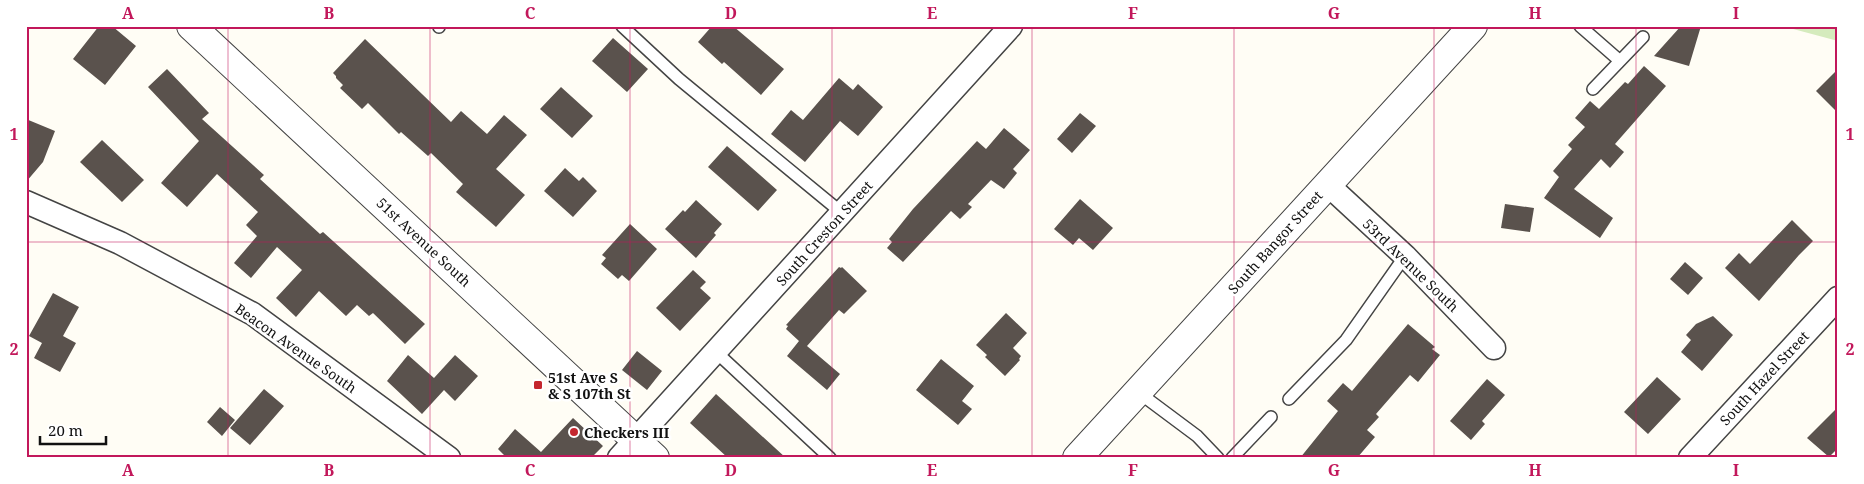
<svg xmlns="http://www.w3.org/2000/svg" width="1864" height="484" font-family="'Noto Serif',serif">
  <rect width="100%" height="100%" fill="#fffdf5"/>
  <!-- green -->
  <path fill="#d5ebbd" d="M1782 26H1838V41Z"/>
  <!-- building -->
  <path fill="#5a524d" d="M99 26H112L136 46 105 85 73 59Z
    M712 26H733L784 69 761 95 724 62 722 64 698 42Z
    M1681 26H1701L1689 66 1654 56Z
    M613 38 648 69 627 92 592 61Z
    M365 39 451 122 461 111 487 134 504 115 527 135 496 169 525 195 496 227 456 192 463 184 431 153 428 156 401 132 399 134 368 103 362 109 340 88 343 85 336 78V76L333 73Z
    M1644 66 1666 86 1615 144 1624 152 1610 168 1601 159 1574 189 1613 218 1600 238 1544 198 1559 177 1553 171 1572 149 1568 145 1585 127 1575 118 1590 101 1599 109 1625 82 1628 84Z
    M167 69 209 113 202 119 264 175 260 179 320 234 323 232 425 324 405 344 373 313 369 316 357 305 346 316 319 291 296 317 276 298 302 270 277 247 251 278 234 263 257 236 246 225 258 212 217 174 187 207 161 183 199 141 148 87Z
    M1838 69V113L1816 91Z
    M839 78 853 90 858 84 883 107 858 136 840 121 805 162 771 134 791 110 803 120Z
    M561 87 593 116 572 138 540 109Z
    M1080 113 1096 126 1072 153 1057 139Z
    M26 119 55 131 43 162 26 182Z
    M1004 128 1030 150 1013 169 1017 173 1004 189 991 180 968 204 972 207 960 219 951 211 903 262 887 248 892 242 889 239 913 209 977 141 986 149Z
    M102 140 144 180 122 202 80 162Z
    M727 146 777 190 758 211 708 167Z
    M565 168 579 181 583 177 597 191 573 217 544 191Z
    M1080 199 1113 228 1093 250 1079 238 1073 245 1054 229Z
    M696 200 722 224 714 233 716 235 696 258 665 229 683 210 685 212Z
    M1505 204 1534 208 1530 232 1501 228Z
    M1792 220 1813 241 1799 255 1759 301 1725 268 1739 253 1750 264Z
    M630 224 657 249 629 281 622 275 618 279 601 264 606 258 602 255Z
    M1685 262 1703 278 1688 295 1670 279Z
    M839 267 841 268 842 267 867 291 844 314 839 310 807 346 840 374 827 390 787 356 799 341 786 329 788 326 786 325Z
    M693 270 706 282 700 288 711 298 680 331 656 308Z
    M53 293 79 307 63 336 76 343 60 372 34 358 42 343 29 336Z
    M1006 313 1027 333 1013 348 1021 356 1019 359 1020 360 1005 376 985 357 987 355 976 345Z
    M1713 316 1733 335 1702 371 1681 352 1691 340 1686 335 1696 324Z
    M1408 324 1435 347 1432 349 1440 355 1418 382 1410 375 1376 414 1379 417 1367 430 1375 437 1357 458H1300L1338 411 1327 401 1343 383 1352 391Z
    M637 351 662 371 647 390 622 370Z
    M408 355 434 378 455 355 478 376 455 401 444 390 422 414 387 381Z
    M941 359 974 386 962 401 972 409 958 425 916 390Z
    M1657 377 1681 399 1648 434 1624 412Z
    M1487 379 1505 395 1482 421 1485 424 1471 440 1450 421Z
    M264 389 284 406 250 445 230 428Z
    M716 394 786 458H728L690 423Z
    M220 407 235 420 222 436 207 422Z
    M1838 407V448L1829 457 1807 438Z
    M573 418 603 446 591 458H507L498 449 515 429 541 452Z"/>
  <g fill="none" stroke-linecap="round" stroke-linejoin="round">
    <!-- service casing -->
    <g stroke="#444" stroke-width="14">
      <path id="service" d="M439 26V27
        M622 26 679 79 842 213
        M1580 26 1620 61
        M1593 89 1643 37
        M716 352 830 458
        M1138 392 1197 436 1218 458
        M1289 399 1346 340 1405 256
        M1232 458 1271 417"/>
    </g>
    <!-- minor casing -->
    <g stroke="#444" stroke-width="25">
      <path id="minor" d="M1327 184 1405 256 1494 348
        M26 202 120 243 253 314 449 458
        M619 458 1011 26
        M1690 458 1838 298"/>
    </g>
    <!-- tertiary casing -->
    <g stroke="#444" stroke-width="30">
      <path id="tertiary" d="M191 26 655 458
        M1077 458 1473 26"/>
    </g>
    <!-- service -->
    <use href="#service" stroke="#fff" stroke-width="11"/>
    <!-- minor -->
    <use href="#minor" stroke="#fff" stroke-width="22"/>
    <!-- tertiary -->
    <use href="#tertiary" stroke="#fff" stroke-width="28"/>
  </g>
  <!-- grid -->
  <path fill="none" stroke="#c2185b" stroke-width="1" stroke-opacity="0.55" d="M228 26V458M430 26V458M630 26V458M832 26V458M1032 26V458M1234 26V458M1434 26V458M1636 26V458M26 242H1838"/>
  <!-- markers -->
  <g fill="#c4262e" stroke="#fff" stroke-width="2">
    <rect x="533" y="380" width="10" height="10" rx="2.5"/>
    <circle cx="574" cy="432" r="5"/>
  </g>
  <g text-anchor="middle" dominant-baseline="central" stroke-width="5" stroke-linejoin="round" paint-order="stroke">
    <!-- street labels -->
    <g font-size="14" fill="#111" stroke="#fff">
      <text transform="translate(824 233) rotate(-48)">South Creston Street</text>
      <text transform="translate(424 242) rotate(43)">51st Avenue South</text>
      <text transform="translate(1275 242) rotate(-48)">South Bangor Street</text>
      <text transform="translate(1411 265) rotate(44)">53rd Avenue South</text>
      <text transform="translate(296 348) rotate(35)">Beacon Avenue South</text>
      <text transform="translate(1764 378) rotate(-47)">South Hazel Street</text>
    </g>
    <!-- poi labels -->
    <g font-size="14" font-weight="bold" fill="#111" stroke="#fff" text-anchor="start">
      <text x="548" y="377">51st Ave S<tspan x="548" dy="16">&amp; S 107th St</tspan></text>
      <text x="584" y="432">Checkers III</text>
    </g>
  </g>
  <!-- border -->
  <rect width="1864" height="484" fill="none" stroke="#ffffff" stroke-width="55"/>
  <!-- scale -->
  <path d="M40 436v8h66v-8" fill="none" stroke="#111111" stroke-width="2.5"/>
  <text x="48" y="436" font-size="15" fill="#111111" stroke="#ffffff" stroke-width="4" paint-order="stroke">20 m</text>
  <rect x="28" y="28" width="1808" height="428" fill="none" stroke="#c2185b" stroke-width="2"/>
  <g font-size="16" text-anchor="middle" font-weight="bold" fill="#c2185b">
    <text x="128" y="19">A</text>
    <text x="329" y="19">B</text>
    <text x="530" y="19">C</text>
    <text x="731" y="19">D</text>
    <text x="932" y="19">E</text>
    <text x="1133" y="19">F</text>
    <text x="1334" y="19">G</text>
    <text x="1535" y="19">H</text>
    <text x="1736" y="19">I</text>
    <text x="14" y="140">1</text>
    <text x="1850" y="140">1</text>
    <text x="14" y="355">2</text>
    <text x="1850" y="355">2</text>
    <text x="128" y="476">A</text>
    <text x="329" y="476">B</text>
    <text x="530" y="476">C</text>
    <text x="731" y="476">D</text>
    <text x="932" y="476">E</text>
    <text x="1133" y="476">F</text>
    <text x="1334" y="476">G</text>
    <text x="1535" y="476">H</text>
    <text x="1736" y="476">I</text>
  </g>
</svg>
